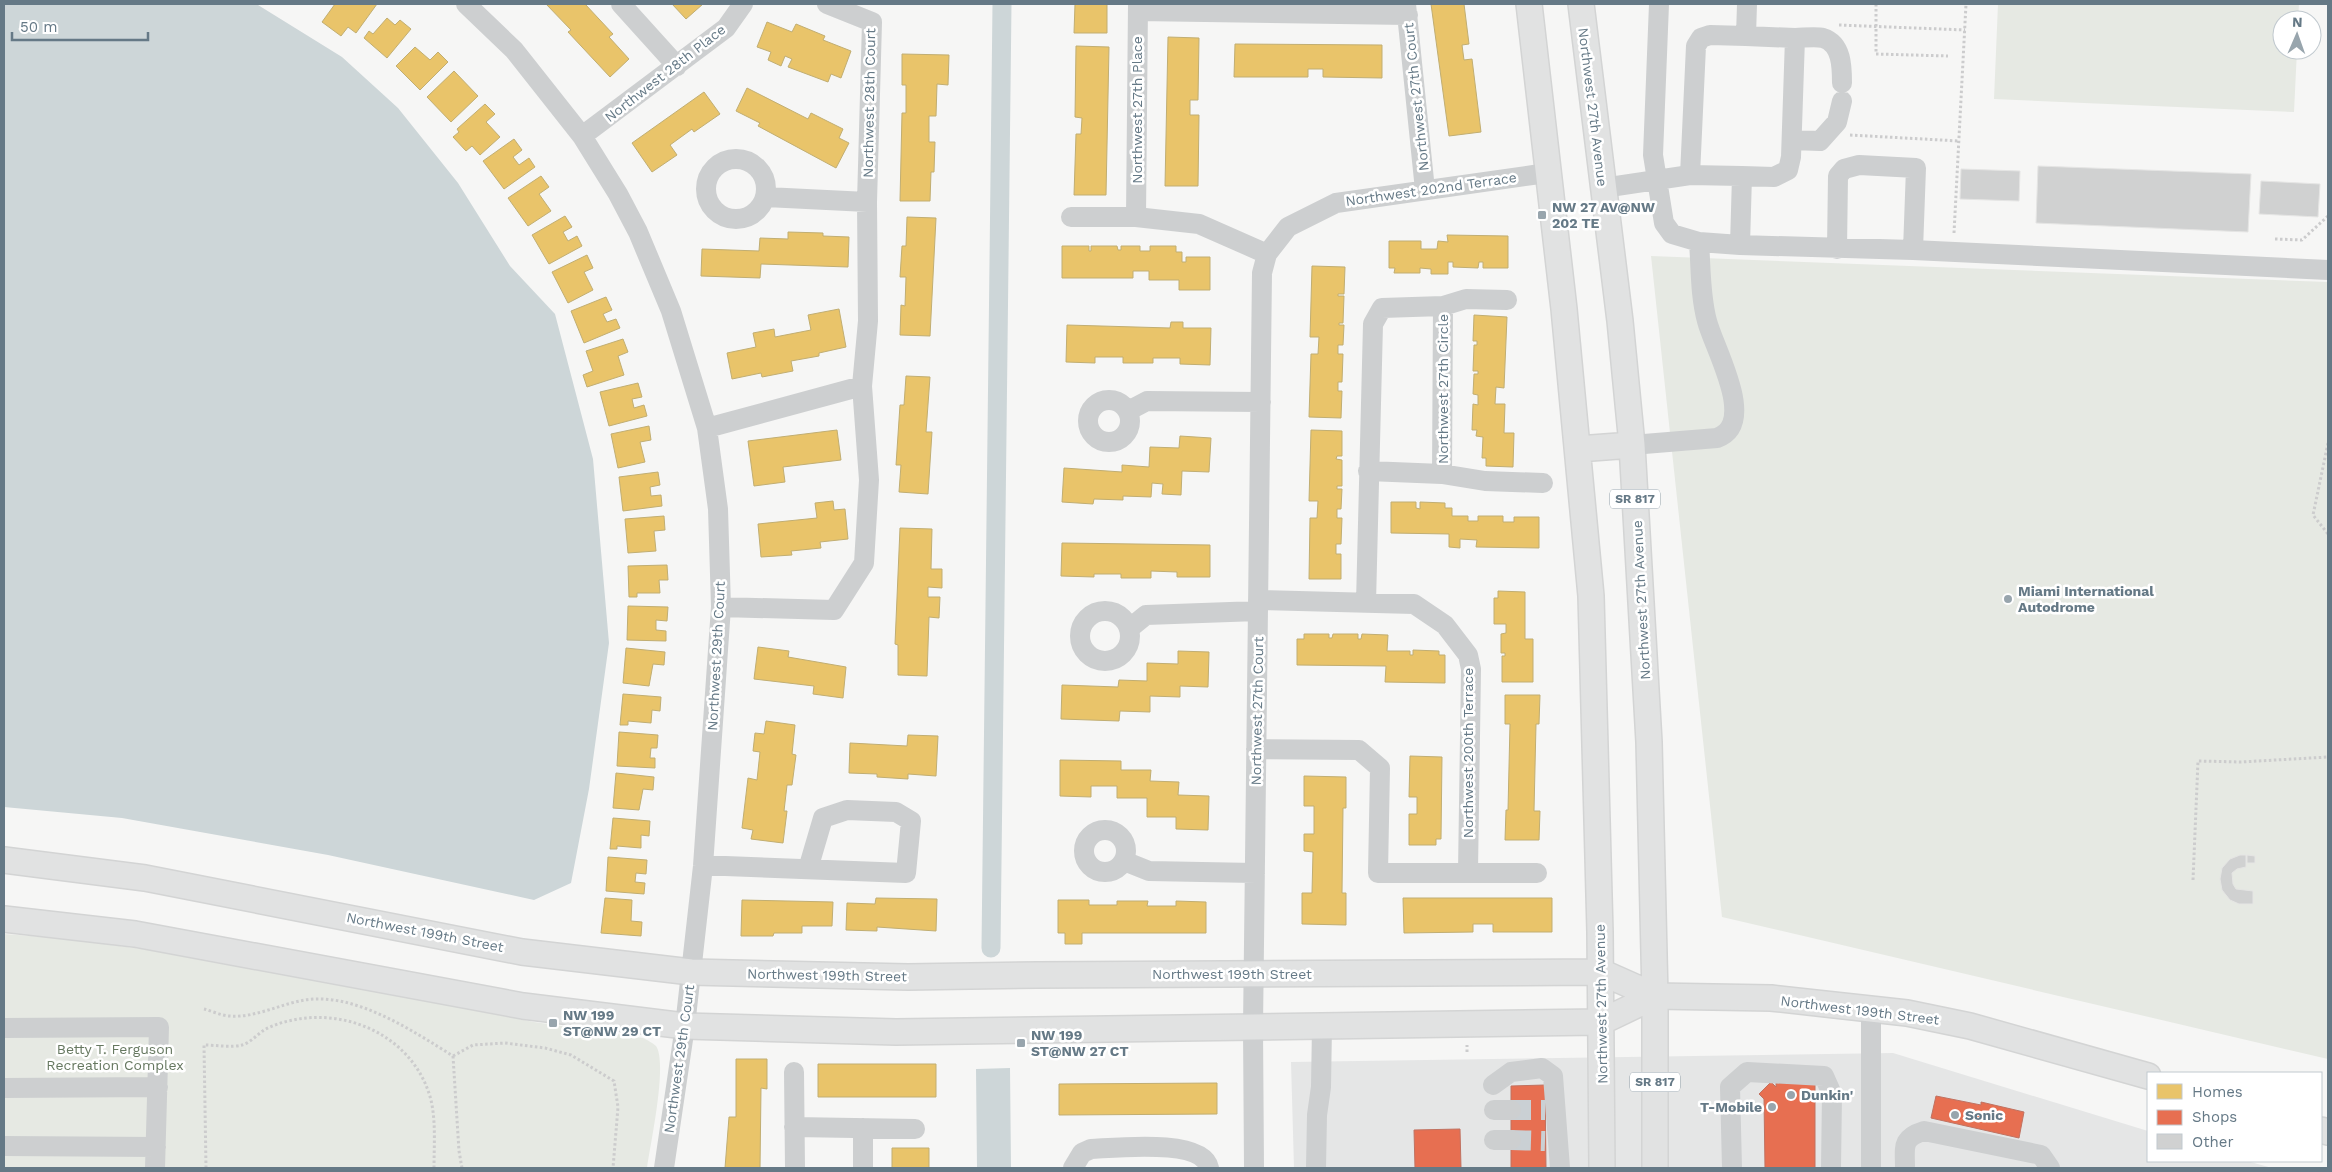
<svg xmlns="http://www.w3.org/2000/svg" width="2332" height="1172" font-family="'Work Sans',sans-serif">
  <rect width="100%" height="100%" fill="#f6f6f5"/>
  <!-- built -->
  <path fill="#e5e6e6" d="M1893 1053 2148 1131V1161H2247L2272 1168H1294L1291 1062Z"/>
  <!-- green -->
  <path fill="#e6e9e3" d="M1998 4H2299L2298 20H2282V50H2297L2294 112 1994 99Z
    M1651 256 2328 282V1059L1722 917Z
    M4 934 59 938 210 958 534 1022 643 1038C647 1040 653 1043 656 1046 668 1063 650 1146 647 1168H4Z"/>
  <!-- water -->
  <path fill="#cdd6d8" d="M4 4 258 5 342 57 398 108 458 183 510 266 555 314 593 459 609 643 589 789 571 883 534 900 328 855 122 818 4 807Z
    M1010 1068 1011 1168H977L976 1069Z"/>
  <!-- homes -->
  <path fill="#e9c46a" stroke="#c1ae72" d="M335 4H377L356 33 348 27 341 36 322 22Z
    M546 4H585L613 34 609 37 629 59 610 77 568 32 571 30Z
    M672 4H703L686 19Z
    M1075 4H1107V33H1074Z
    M1431 4H1464L1469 44 1462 45 1464 60 1472 59 1481 132 1449 136Z
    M387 18 395 25 400 20 411 29 387 58 364 38 369 31 373 34Z
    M767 22 792 32 796 24 825 36 823 40 851 51 841 78 831 74 828 82 788 67 792 59 785 56 781 66 768 60 771 52 757 47Z
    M1168 37 1199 38 1198 100H1190V115H1199L1198 186H1165Z
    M1235 44 1382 45V78L1323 77V69H1308V77H1234Z
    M1076 46 1109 47 1106 195H1074L1076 134H1081L1082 118 1075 117Z
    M415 47 430 60 438 52 448 62 420 90 396 66Z
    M902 54 949 55 948 85 937 84 936 116H929V142H935L934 172H931L930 201H900L902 113H906V85H902Z
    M454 71 478 96 451 122 427 97Z
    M747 88 808 119 811 113 843 129 839 138 849 143 836 168 758 126 760 123 736 111Z
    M704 92 720 114 694 132 692 129 670 145 677 155 652 172 632 143Z
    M485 104 495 114 486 122 500 137 480 155 472 146 466 151 453 137 459 132 457 129Z
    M514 139 522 150 513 157 519 165 529 158 535 167 504 189 483 161Z
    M541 176 549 187 539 194 551 211 528 226 508 198Z
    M565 216 572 227 563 232 568 241 577 236 582 246 549 264 532 235Z
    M907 217 936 218 930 336 900 335 901 305 905 306 906 277H900L902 246H906Z
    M788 232 823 233V236L849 237 848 267 761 264 760 278 701 276 702 249 759 251 760 238 788 239Z
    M1447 235 1508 236V268H1483V262H1479L1478 268 1453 267V262H1448V274H1431V269L1420 268V273H1394L1395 268H1389V241H1421V249H1437L1438 241 1448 242Z
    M1062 246H1089V251H1091V246H1117L1118 250H1121V246H1140V251H1150V246H1176V252H1182V262H1186V257H1210V290H1179V280H1149V271H1133V278H1062Z
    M587 255 593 268 584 272 593 290 568 303 552 272Z
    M1312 266 1345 267 1344 294H1338V296H1344L1343 323H1339V325H1344L1343 345H1338V354H1343L1342 382H1338V391H1342L1341 418 1309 417 1311 354H1318L1319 337H1310Z
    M606 297 612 310 603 314 607 322 616 319 620 328 584 343 571 311Z
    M839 309 846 347 819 353V356L791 361 793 371 762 377 761 373 732 379 727 353 756 347 753 333 774 329 775 337 811 330 808 315Z
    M1474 315 1507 317 1504 388 1496 387 1495 404H1505L1504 433H1514L1513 467 1486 466V458H1482L1483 437 1476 436 1477 430H1472L1473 404 1478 405V395L1473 394 1474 374H1478V371H1473L1474 345H1477V341H1473Z
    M1171 322H1183V328H1211L1210 365 1180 364V358H1153V363H1123V357H1095V363L1066 362 1067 325 1170 328Z
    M623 339 628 352 618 356 624 375 587 387 583 375 593 371 586 351Z
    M906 376 930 377 926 432H932L928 494 899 492 901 465H896L900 405H904Z
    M638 383 642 397 632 399 634 408 644 405 647 416 609 426 600 392Z
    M649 426 651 440 640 442 645 462 618 468 611 434Z
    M837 430 841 460 783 467 785 482 754 486 748 441Z
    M1311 430 1342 431V456H1337L1336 459 1342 460V486H1337V489H1342L1341 509H1337V518H1342L1341 544H1336V554H1341V579H1309L1310 518H1317L1318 501H1309Z
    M1180 436 1211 438 1209 472 1182 471 1181 495 1162 494 1163 484 1152 483 1151 497 1123 496V500L1094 499 1093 504 1062 502 1064 468 1122 472V465L1149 467 1150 447 1179 448Z
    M658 472 660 485 650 487 651 496 661 495 662 506 623 511 619 477Z
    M833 501 834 510 845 509 848 539 820 542 821 548 791 551 792 555 761 557 758 524 817 518 815 503Z
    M1391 502H1416V508L1420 509V502L1445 503V508H1452V516H1468V521H1478V516H1503V522H1514V517H1539V548L1476 547 1477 540 1460 539V548L1449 547V534L1391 533Z
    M664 516 665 530 654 531 656 551 628 553 625 519Z
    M900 528 932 529 931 569H942V588L928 587V597H940L939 618 929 617 927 676 898 675V645L895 644Z
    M1062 543 1210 545V577H1177V572L1151 571V578H1121V574H1094V577L1061 576Z
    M667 565 668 580H659L660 593H637V597H629L628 566Z
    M1498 591 1525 592V639H1533V682H1502V656H1505V653H1501V634L1506 633V624H1494V598H1498Z
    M628 606 668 607 667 621 656 620V630L666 631V641L627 640Z
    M1304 634H1329V638H1332L1333 634H1358V639H1361L1362 634 1388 635 1387 651H1410V655H1413V650L1439 651V655H1445V683L1385 682 1386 666 1297 665V639H1304Z
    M758 647 789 651 788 657 846 667 843 698 813 694 814 686 754 679Z
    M626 648 665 652 664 665 653 664 649 686 623 683Z
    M1178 651 1209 652 1208 687 1180 686V697L1150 696V712L1120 711 1119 721 1061 719 1062 685 1118 687 1119 680 1147 681V663L1178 664Z
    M623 694 661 697 660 711 652 710 651 723 628 721V725H620Z
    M1505 695H1540L1539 724H1536L1534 811H1540L1539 840H1505L1506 810H1508L1510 724H1505Z
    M766 721 795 725 792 754 796 755 792 785H787L784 811H787L783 843 751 839 753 830 742 828 748 778 757 780 760 752 753 751 755 733 764 734Z
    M619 732 658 735 657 748H651L650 758H655V768L617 766Z
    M908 735 938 736 936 776 908 774V779L877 777V774L849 773 850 743 907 746Z
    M1410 756 1442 757 1441 839H1436V845H1409V814H1417V797H1409Z
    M1060 760 1121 761V770H1151L1150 781 1179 782 1178 795 1209 796 1208 830 1176 829V817H1147V798H1117V786H1091V797L1060 796Z
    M616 773 654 777 653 790 643 789 639 810 613 808Z
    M1304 776 1346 777V808H1343L1342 893H1346V925L1302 924V893H1312L1313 852 1304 851V834H1314V806H1304Z
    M613 818 650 821 649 836 641 835V848L617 846V849H610Z
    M608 857 647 860 646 874 636 873 635 882 645 883 644 894 606 891Z
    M605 898 632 900 631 921 642 922 641 936 601 933Z
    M876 898 937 899 936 931 877 927V931L846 930 847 903 875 904Z
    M1403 898H1552V932H1493V924H1473V932L1404 933Z
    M742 900 833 902 832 926H802V933H774L773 936H741Z
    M1058 900H1089V905H1117V901H1148L1147 906H1176V901L1206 902V933H1082V944H1065V933H1058Z
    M736 1059H767V1089L761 1088 760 1168H725L729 1117H736Z
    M818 1064H936V1097H818Z
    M1217 1083V1114L1059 1115V1084Z
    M892 1148H929V1168H892Z"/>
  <!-- shops -->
  <path fill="#e76f51" stroke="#c07261" d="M1771 1082 1776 1087V1083H1815V1168H1765L1764 1099 1759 1094Z
    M1545 1085 1546 1168H1511V1086Z
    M1936 1096 1981 1105V1102L2024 1112 2019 1138 1931 1118Z
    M1460 1129 1461 1168H1415L1414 1130Z"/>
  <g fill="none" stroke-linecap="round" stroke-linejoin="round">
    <!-- canal -->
    <path stroke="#cdd6d8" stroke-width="19" d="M991 948 1002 4"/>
  </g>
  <!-- building -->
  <path fill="#d0d1d1" stroke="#e5e5e4" d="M2038 166 2251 174 2248 232 2036 223Z
    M1961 169 2020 171 2019 201 1960 199Z
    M2261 181 2320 184 2318 217 2259 214Z
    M2240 855H2246V867L2237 869 2232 873 2233 884 2236 889 2253 891V904H2239L2230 900 2222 890 2220 879 2222 868 2230 859Z
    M2247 855 2255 856V863H2247Z"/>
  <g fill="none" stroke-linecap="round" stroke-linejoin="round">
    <!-- minor-tunnel -->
    <path stroke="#cad0d4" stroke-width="20" stroke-dasharray="20 10" stroke-linecap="butt" d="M1511 1110H1545
      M1511 1140 1545 1141"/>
    <!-- major casing -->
    <g stroke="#d3d4d4" stroke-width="28">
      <path id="major" d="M1529 4 1564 309 1591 596 1600 932 1602 1168
        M1581 4 1620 321 1632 445 1649 742 1655 996V1168
        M1578 449 1632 445
        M4 860 145 878 522 952 691 972 908 977 1037 975 1601 972 1655 996 1771 998 1907 1013 1970 1026 2148 1076
        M4 919 135 934 523 1006 685 1026 896 1032 1601 1022 1655 996
        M2321 1130 2328 1132"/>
    </g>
    <!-- path -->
    <path stroke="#cccccd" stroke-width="3" stroke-dasharray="2.5 2.5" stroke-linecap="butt" d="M1876 4V54L1948 56
      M1839 25 1965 30
      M1850 135 1959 141
      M1954 233 1966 4
      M2275 239 2302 240 2328 216
      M2328 443 2313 515 2328 534
      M2193 880 2198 761 2241 762 2328 757
      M204 1009C212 1011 222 1016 230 1016 255 1018 280 1004 305 1000 355 992 413 1031 453 1056
      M1467 1052V1045
      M453 1056 473 1045 505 1043 545 1048 571 1055 614 1081 618 1107 613 1168
      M453 1056 459 1151 462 1168
      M206 1168 204 1045C216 1045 232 1048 242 1045 250 1043 258 1034 264 1030 273 1025 283 1022 293 1020 351 1008 415 1039 431 1100 436 1122 434 1146 434 1168"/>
    <!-- minor -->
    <path stroke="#cdcfd0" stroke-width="20" d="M466 4 514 50 582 136 618 194 638 232 671 311 707 428 718 509 721 607 703 866 685 1026 664 1168
      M621 4 677 66
      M1406 4 1425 190
      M1659 4 1653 155 1664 223 1672 234 1699 242 1740 245 1913 250 2328 270
      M1138 11 1408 15
      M1795 38C1803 38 1815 36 1823 38 1842 44 1842 67 1842 83
      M582 136 726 28 743 4
      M1792 140 1820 141 1837 122 1842 101
      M706 189a30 30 0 1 1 60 0a30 30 0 1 1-60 0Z
      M1742 176 1690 175 1696 46 1701 38 1710 35 1746 36
      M1603 188 1690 175
      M766 197 867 202
      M1071 217H1136L1199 224 1267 254
      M1136 217 1138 4
      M1740 245 1742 176 1774 177 1788 170 1791 157 1795 38 1746 36 1747 4
      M1837 249 1838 176 1844 169 1859 165 1916 168 1913 250
      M1088 421a21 21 0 1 1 42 0a21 21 0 1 1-42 0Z
      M1128 411 1147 401 1261 402
      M707 428 862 386
      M1632 445 1717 438C1758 423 1714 349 1707 321 1700 295 1701 268 1699 242
      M1368 471 1442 474 1485 481 1543 483
      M1442 474 1443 306
      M1258 600 1414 604 1445 625 1468 655 1471 669 1468 872
      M1366 603 1373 324 1382 308 1443 306 1466 299 1507 300
      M721 607 834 610 864 563 869 480 862 386 868 321 867 202 872 22 827 4
      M1080 636a25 25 0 1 1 50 0a25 25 0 1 1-50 0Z
      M1130 628 1146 615 1258 611
      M1256 749 1359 750 1380 768 1378 873H1537
      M1084 851a21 21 0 1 1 42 0a21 21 0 1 1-42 0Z
      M1124 861 1149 871 1255 873
      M703 866H725L906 873 911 821 896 812 847 810 823 818 808 869
      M1871 1009V1168
      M4 1028 159 1027 155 1168
      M794 1072 795 1168
      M1493 1085 1511 1072 1542 1068 1553 1076 1560 1168
      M4 1088 158 1087
      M1494 1110H1511
      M794 1127 915 1129
      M1494 1140H1511
      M4 1146 156 1147
      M863 1168V1128
      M1073 1168 1082 1153 1091 1149C1115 1148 1203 1138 1209 1168
      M1254 1168 1253 1028 1262 273 1267 254 1288 227 1336 203 1547 173
      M1316 1168 1317 1115 1321 1087 1322 1026
      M1732 1168 1730 1087 1747 1072 1824 1076 1832 1094 1831 1168
      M1905 1168C1905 1147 1901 1138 1924 1131L2041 1155 2050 1168"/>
    <!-- major -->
    <use href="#major" stroke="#e1e2e2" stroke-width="25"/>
  </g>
  <!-- markers -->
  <g fill="#98a5ad" stroke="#fff" stroke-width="2">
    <rect x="1537" y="210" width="10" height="10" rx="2.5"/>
    <circle cx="2008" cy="599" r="5"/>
    <rect x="548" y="1018" width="10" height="10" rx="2.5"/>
    <rect x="1016" y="1038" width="10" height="10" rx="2.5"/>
    <circle cx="1791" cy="1095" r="5"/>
    <circle cx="1772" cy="1107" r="5"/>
    <circle cx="1955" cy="1115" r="5"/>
  </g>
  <g text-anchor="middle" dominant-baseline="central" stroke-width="5" stroke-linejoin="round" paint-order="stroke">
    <!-- shield labels -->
    <g fill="#fff" stroke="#93a1aa" stroke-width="1">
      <rect x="1610" y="489.5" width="50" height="19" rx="4"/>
      <rect x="1630" y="1072.5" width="50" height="19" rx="4"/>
    </g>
    <g font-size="12" font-weight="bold" fill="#657986">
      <text x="1635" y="499">SR 817</text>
      <text x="1655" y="1082">SR 817</text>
    </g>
    <!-- street labels -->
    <g font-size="14" fill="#657986" stroke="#fff">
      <text transform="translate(665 73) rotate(-38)">Northwest 28th Place</text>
      <text transform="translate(1416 97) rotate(-96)">Northwest 27th Court</text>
      <text transform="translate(869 103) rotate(-89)">Northwest 28th Court</text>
      <text transform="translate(1593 107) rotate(83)">Northwest 27th Avenue</text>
      <text transform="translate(1137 110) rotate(-90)">Northwest 27th Place</text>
      <text transform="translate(1431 189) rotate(-8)">Northwest 202nd Terrace</text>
      <text transform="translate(1443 389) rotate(-90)">Northwest 27th Circle</text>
      <text transform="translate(1641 600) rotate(-93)">Northwest 27th Avenue</text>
      <text transform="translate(716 656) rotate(-87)">Northwest 29th Court</text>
      <text transform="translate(1257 711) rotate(-89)">Northwest 27th Court</text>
      <text transform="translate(1468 753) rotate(-90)">Northwest 200th Terrace</text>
      <text transform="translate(425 932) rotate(11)">Northwest 199th Street</text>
      <text x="1232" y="974">Northwest 199th Street</text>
      <text transform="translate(827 975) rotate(1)">Northwest 199th Street</text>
      <text transform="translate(1601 1004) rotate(-91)">Northwest 27th Avenue</text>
      <text transform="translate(1860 1010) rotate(7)">Northwest 199th Street</text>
      <text transform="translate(679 1059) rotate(-82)">Northwest 29th Court</text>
    </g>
    <!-- poi labels -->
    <g font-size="14" font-weight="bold" fill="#657986" stroke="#fff" text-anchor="start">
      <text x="1552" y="207">NW 27 AV@NW<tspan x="1552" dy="16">202 TE</tspan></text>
      <text x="2018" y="591">Miami International<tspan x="2018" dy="16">Autodrome</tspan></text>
      <text x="563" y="1015">NW 199<tspan x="563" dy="16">ST@NW 29 CT</tspan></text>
      <text x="1031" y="1035">NW 199<tspan x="1031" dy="16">ST@NW 27 CT</tspan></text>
      <text x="1801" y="1095">Dunkin'</text>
      <text x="1762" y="1107" text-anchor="end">T-Mobile</text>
      <text x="1965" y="1115">Sonic</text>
    </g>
    <!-- park labels -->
    <g font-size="14" fill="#667860" stroke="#fff">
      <text x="115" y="1049">Betty T. Ferguson<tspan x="115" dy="16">Recreation Complex</tspan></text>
    </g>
  </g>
  <!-- border -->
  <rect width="2332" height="1172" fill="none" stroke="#657986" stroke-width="10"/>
  <!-- legend -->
  <rect x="2147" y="1072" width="175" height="90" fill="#ffffff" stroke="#c1c9cf"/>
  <rect x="2157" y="1084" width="25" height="15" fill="#e9c46a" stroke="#c1c9cf"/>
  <text x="2192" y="1097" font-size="15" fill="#657986">Homes</text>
  <rect x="2157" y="1110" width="25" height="15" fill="#e76f51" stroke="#c1c9cf"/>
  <text x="2192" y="1122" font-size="15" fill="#657986">Shops</text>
  <rect x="2157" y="1134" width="25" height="15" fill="#d0d1d1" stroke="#c1c9cf"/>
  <text x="2192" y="1147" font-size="15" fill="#657986">Other</text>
  <!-- north arrow -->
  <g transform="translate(2297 35) rotate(2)"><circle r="24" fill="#ffffff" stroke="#c1c9cf"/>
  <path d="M0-4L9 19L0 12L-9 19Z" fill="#98a5ad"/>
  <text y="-8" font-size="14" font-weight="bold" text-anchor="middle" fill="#657986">N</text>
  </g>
  <!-- scale -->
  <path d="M12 32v8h136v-8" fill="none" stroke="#657986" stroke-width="2.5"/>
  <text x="20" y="32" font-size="15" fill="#657986" stroke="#ffffff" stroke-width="4" paint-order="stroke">50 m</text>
</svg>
